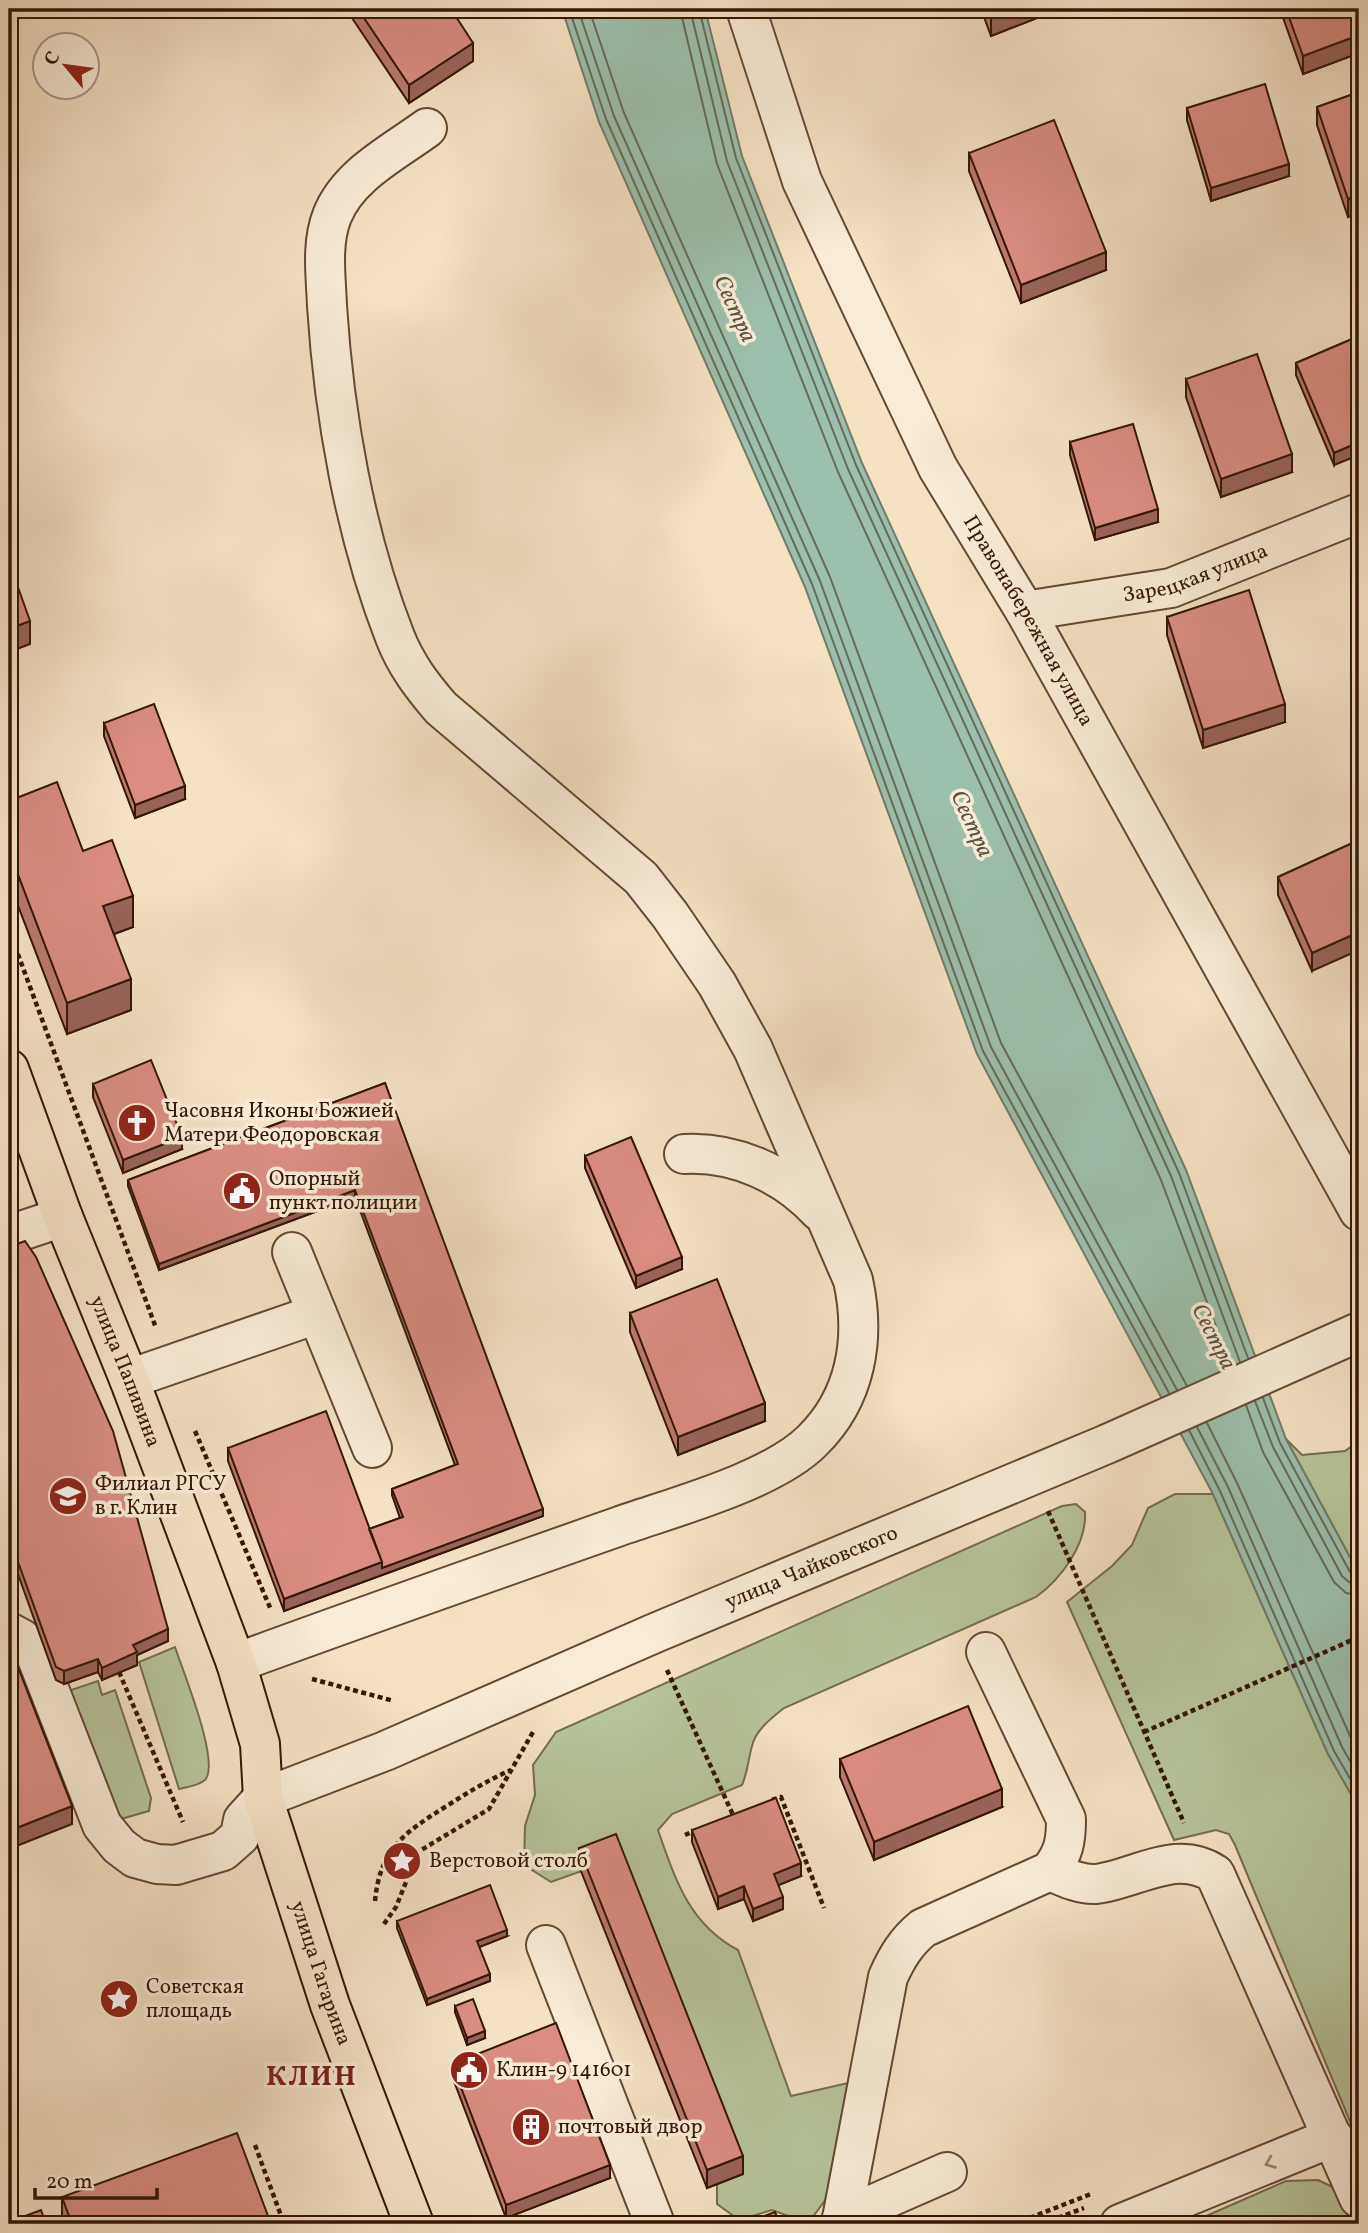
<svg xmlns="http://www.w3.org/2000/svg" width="1368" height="2233" font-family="Vollkorn,serif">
  <rect width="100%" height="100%" fill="#f4e2c3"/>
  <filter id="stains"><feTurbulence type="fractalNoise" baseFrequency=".00286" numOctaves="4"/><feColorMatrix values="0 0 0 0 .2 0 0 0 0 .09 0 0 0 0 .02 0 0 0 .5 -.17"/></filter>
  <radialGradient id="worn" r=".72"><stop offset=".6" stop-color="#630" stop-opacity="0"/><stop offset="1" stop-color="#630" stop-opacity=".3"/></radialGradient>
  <!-- green -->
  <path fill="#b6c498" stroke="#756d4e" stroke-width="2" d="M1286 1439 1302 1455 1345 1451 1359 1441V1574Z
    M1175 1494H1213L1328 1754 1359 1808V2143L1235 1845 1229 1834 1216 1830 1174 1840 1067 1602 1112 1566 1132 1545 1148 1508Z
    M1076 1504 1085 1512C1087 1544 1061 1579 1036 1597L784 1708C772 1718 756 1729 752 1746 748 1760 748 1771 742 1785L672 1814 658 1830C675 1879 689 1924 738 1950L791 2096 848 2083 826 2199 812 2218 791 2217 772 2210 739 2220 717 2204V2171L624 1856 551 1882 524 1865 525 1826 535 1795 533 1765 556 1732 1062 1506Z
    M175 1647C182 1669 221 1763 205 1780 198 1786 187 1787 179 1789L139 1662Z
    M98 1681 102 1695 115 1690 151 1798 149 1811 121 1819 110 1802 68 1691Z
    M1318 2180 1343 2192 1357 2224H1188L1286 2181Z"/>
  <!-- water -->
  <path fill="#9dbfad" stroke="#737b6a" stroke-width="2" d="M562 9H705L742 156 862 463 1186 1170 1286 1439 1359 1574V1808L1328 1754 1213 1494 977 1054 805 587 599 122Z"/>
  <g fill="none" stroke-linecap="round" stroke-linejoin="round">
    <!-- shore -->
    <path stroke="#686a59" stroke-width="2" d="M569 9 606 119 812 584 983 1051 1169 1393
      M578 9 614 116 820 581 991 1047 1177 1390
      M589 9 624 113 830 577 1001 1043 1187 1386
      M680 9 717 164 838 472 1161 1180 1231 1366
      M690 9 727 161 848 469 1171 1176 1240 1362
      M699 9 736 158 856 465 1179 1173 1248 1358
      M1263 1398 1280 1443 1350 1572 1359 1576
      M1255 1401 1273 1447 1342 1576 1349 1582 1359 1585
      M1246 1405 1263 1452 1334 1582 1346 1593 1359 1595
      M1207 1423 1237 1483 1359 1756
      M1197 1427 1228 1487 1342 1747 1359 1777
      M1189 1430 1220 1491 1334 1751 1359 1794"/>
    <!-- minor casing -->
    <g stroke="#644934" stroke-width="42">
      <g id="minor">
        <path id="s1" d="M746 9 802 181 938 468 1025 611 1359 1211"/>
        <path id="s2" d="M1025 611 1171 588 1359 513"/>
        <path d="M684 1154C734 1151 785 1174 819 1211"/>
        <path d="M9 1235 63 1217"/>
        <path d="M292 1252 372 1448"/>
        <path d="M129 1379 317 1314"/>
        <path id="s3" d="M9 1632 22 1639 35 1653 102 1825 119 1846 135 1858 157 1864 176 1865 223 1851 240 1836 243 1820 263 1798 385 1751 655 1633 1107 1444 1359 1332"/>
        <path d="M236 1663C364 1616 492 1571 620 1526 674 1507 772 1481 812 1441 856 1398 866 1339 853 1280L753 1049 717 984 670 915 641 878 441 708C422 686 406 665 395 637 355 535 334 415 327 306 326 277 321 244 332 216 348 175 393 153 427 128"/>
        <path d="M1050 1871C1064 1877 1080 1885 1096 1884 1137 1879 1176 1848 1215 1874L1359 2198"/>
        <path d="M546 1945 655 2224"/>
        <path d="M842 2218 947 2172"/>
        <path d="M841 2224 888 1977C897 1957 906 1942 923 1928L1050 1871C1064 1853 1066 1841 1066 1819L986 1652"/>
        <path d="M1120 2224 1333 2137"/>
      </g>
    </g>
    <!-- highway casing -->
    <g stroke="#341605" stroke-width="42">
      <g id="highway">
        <path id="s4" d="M9 1069 63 1217 129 1379 236 1663 260 1744 263 1798 330 2005 414 2224"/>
      </g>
    </g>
    <!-- path -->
    <path stroke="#341605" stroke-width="4.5" stroke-dasharray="5 3.5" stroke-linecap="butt" d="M9 930 156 1328
      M195 1431 271 1610
      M1048 1511 1184 1823
      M667 1670 733 1815
      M119 1672 183 1822
      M312 1679 394 1701
      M1144 1732 1359 1637
      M772 1800 781 1797 824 1908
      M685 1835 696 1830
      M375 1901C380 1849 404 1833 445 1807 467 1793 488 1780 511 1770
      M384 1924 396 1907 418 1852 489 1809 533 1732
      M255 2145 284 2224
      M1014 2224 1091 2194
      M1042 2224 1084 2208"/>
    <!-- minor -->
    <use href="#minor" stroke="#f8ecd8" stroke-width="38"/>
    <!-- highway -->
    <use href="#highway" stroke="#f4e2c3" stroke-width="38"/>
  </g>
  <!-- wall -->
  <path fill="#bb796e" stroke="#341605" stroke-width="2" d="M346 9H451L473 61 409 103Z
    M981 9H1060L991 36Z
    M1280 9H1359V53L1303 74Z
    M1359 92 1348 217 1317 125V107Z
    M1187 108 1289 176 1211 201 1187 120Z
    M969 153 1106 270 1021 303 969 171Z
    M1359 336 1334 465 1296 375V363Z
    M1186 379 1292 472 1221 497 1186 397Z
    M1070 442 1158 522 1095 540 1070 455Z
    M1358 544H1359V567L1358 562Z
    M1167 617 1285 722 1203 748 1167 635Z
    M104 723 185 799 135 818 104 736Z
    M9 801 83 851 133 927 114 934 131 1010 67 1034 9 882Z
    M1359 840 1312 971 1278 895V877Z
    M385 1083 543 1516 284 1611 228 1461V1448L369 1529 400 1518 392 1495V1489L455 1465 355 1197 159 1270 128 1186V1180Z
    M93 1084 182 1149 123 1173 93 1097Z
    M585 1156 682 1269 636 1288 585 1168Z
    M9 1247 168 1641 137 1655V1665L102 1680 98 1672 64 1684 56 1680 9 1549Z
    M630 1313 765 1421 678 1455 630 1332Z
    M840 1759 1002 1807 874 1860 840 1777Z
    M692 1830 801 1876 778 1885 783 1909 753 1921 744 1899 718 1909 692 1842Z
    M579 1848 743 2174 707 2188 579 1866Z
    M397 1921 507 1936 479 1947 490 1981 427 2005 397 1928Z
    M455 2006 485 2038 467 2045 455 2012Z
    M452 2064 610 2178 506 2218 452 2076Z
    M62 2197 271 2224H64L62 2221Z"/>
  <!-- shaded-wall -->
  <path fill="#99635a" stroke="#341605" stroke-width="2" d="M1014 9H1060L991 36V18Z
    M1359 35V53L1303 74V56Z
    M473 43V61L409 103V85Z
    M1289 164V176L1211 201V188Z
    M1359 195V213L1348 217V199Z
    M1106 252V270L1021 303V285Z
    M1359 442V455L1334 465V453Z
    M1292 454V472L1221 497V479Z
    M1158 509V522L1095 540V528Z
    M30 621V644L9 652V629Z
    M1285 704V722L1203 748V730Z
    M185 786V799L135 818V805Z
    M133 896V927L103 938V906Z
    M1359 932V950L1312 971V953Z
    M131 979V1010L67 1034V1003Z
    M182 1137V1149L123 1173V1160Z
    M355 1190V1197L159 1270V1264Z
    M682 1257V1269L636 1288V1276Z
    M765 1403V1421L678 1455V1437Z
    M543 1509V1516L284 1611V1599L382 1562Z
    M168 1629V1641L137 1655V1665L102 1680V1668L133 1645Z
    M98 1659V1672L64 1684V1671Z
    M1002 1789V1807L874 1860V1842Z
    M72 1806V1824L9 1849V1831Z
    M801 1863V1876L774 1887V1874Z
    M744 1886V1899L718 1909V1897Z
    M783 1897V1909L753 1921V1909Z
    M507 1930V1936L477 1948V1941Z
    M490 1974V1981L427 2005V1999Z
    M485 2031V2038L467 2045V2038Z
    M743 2156V2174L707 2188V2170Z
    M610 2165V2178L506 2218V2205Z"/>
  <!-- building -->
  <path fill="#da8d80" stroke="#341605" stroke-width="2" d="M358 9H451L473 43 409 85Z
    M988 9H1014L991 18Z
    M1286 9H1359V35L1303 56Z
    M1265 84 1289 164 1211 188 1187 108Z
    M1359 92V195L1348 199 1317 107Z
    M1054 120 1106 252 1021 285 969 153Z
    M1359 336V442L1334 453 1296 363Z
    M1257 354 1292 454 1221 479 1186 379Z
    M1133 424 1158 509 1095 528 1070 442Z
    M9 562 30 621 9 629Z
    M1249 590 1285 704 1203 730 1167 617Z
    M154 704 185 786 135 805 104 723Z
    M57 782 83 851 112 840 133 896 103 906 131 979 67 1003 9 851V801Z
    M1359 840V932L1312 953 1278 877Z
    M151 1060 182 1137 123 1160 93 1084Z
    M385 1083 543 1509 382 1568V1562L369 1529 403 1517 392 1489 458 1464 355 1190 159 1264 128 1180Z
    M631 1137 682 1257 636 1276 585 1156Z
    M25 1241 36 1257 113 1431 168 1629 133 1645 137 1652 102 1668 98 1659 64 1671 56 1667 9 1537V1247Z
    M717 1279 765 1403 678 1437 630 1313Z
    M326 1411 382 1562 284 1599 228 1448Z
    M14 1657 72 1806 9 1831V1659Z
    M968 1706 1002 1789 874 1842 840 1759Z
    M776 1798 801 1863 774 1874 783 1897 753 1909 744 1886 718 1897 692 1830Z
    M616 1834 743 2156 707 2170 579 1848Z
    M490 1885 507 1930 477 1941 490 1974 427 1999 397 1921Z
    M473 1999 485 2031 467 2038 455 2006Z
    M556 2023 610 2165 506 2205 452 2064Z
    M237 2133 271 2224H72L62 2197Z
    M41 2210 46 2224H9V2222Z
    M775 2212 780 2224H742Z"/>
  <!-- one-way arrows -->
  <defs><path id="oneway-chevron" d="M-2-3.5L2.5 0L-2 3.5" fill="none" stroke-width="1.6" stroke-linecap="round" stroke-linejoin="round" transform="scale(1.75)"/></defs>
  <use stroke="#a08c79" href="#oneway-chevron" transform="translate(1270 2163) rotate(158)"/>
  <!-- icons -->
  <defs>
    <g id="church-disc" transform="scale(2.0125)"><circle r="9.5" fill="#8f2418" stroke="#f8ecd8"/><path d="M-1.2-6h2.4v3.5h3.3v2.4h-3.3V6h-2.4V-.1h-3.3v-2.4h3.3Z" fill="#fff"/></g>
    <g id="civic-disc" transform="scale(2.0125)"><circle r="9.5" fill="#8f2418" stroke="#f8ecd8"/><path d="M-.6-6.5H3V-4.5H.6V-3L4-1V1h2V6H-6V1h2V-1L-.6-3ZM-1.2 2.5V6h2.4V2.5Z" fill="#fff"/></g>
    <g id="university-disc" transform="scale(2.0125)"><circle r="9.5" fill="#8f2418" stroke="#f8ecd8"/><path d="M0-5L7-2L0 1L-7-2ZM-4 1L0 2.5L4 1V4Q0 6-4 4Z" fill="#fff"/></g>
    <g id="sight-disc" transform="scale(2.0125)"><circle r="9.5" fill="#8f2418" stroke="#f8ecd8"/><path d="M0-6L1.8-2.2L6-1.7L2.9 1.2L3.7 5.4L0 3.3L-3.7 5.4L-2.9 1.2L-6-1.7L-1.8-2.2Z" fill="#fff"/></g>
    <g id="building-disc" transform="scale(2.0125)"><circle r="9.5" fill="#8f2418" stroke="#f8ecd8"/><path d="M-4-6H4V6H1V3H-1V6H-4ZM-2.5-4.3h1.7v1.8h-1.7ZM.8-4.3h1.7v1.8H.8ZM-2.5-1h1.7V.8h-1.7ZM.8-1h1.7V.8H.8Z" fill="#fff"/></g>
  </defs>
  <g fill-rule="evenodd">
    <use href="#church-disc" x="137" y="1123"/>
    <use href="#civic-disc" x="242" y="1191"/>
    <use href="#university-disc" x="68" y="1496"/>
    <use href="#sight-disc" x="402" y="1861"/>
    <use href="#sight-disc" x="119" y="1999"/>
    <use href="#civic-disc" x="469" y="2070"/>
    <use href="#building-disc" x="531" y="2127"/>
  </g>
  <g text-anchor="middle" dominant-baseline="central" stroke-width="7" stroke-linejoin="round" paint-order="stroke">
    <!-- street labels -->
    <g font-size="21" fill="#341605" stroke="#f8ecd8">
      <text stroke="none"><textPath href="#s2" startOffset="175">Зарецкая улица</textPath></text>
      <text stroke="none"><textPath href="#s1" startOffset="676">Правонабережная улица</textPath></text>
      <text stroke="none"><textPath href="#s4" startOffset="324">улица Папивина</textPath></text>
      <text stroke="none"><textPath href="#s3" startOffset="1020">улица Чайковского</textPath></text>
      <text stroke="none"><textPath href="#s4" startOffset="959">улица Гагарина</textPath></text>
    </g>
    <!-- poi labels -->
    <g font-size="21" fill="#341605" stroke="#f8ecd8" text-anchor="start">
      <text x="164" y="1111">Часовня Иконы Божией<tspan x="164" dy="24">Матери Феодоровская</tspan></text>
      <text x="269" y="1179">Опорный<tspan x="269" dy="24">пункт полиции</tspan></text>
      <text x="95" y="1484">Филиал РГСУ<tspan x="95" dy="24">в г. Клин</tspan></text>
      <text x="429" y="1861">Верстовой столб</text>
      <text x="146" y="1987">Советская<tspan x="146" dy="24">площадь</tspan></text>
      <text x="496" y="2070">Клин-9 141601</text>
      <text x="558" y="2127">почтовый двор</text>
    </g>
    <!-- water labels -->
    <g font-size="23" font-style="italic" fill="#595140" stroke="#f8ecd8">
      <text transform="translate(734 309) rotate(65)">Сестра</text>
      <text transform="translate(971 824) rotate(65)">Сестра</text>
      <text transform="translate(1213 1337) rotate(63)">Сестра</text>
    </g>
    <!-- district labels -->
    <g font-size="28" font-weight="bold" letter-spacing="2" fill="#7a1f14" stroke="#f8ecd8">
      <text x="312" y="2077">КЛИН</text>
    </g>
  </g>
  <!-- margin -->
  <rect width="1368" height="2233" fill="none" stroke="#f4e2c3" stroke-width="35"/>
  <rect x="10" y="10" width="1347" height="2212" fill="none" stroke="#341605" stroke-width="3.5"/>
  <rect x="18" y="18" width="1333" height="2198" fill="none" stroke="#341605" stroke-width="2"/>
  <!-- north arrow -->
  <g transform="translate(66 66) rotate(299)"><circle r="33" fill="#f8ecd8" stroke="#aa9684" stroke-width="2"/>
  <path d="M0-5L12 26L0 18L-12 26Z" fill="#8f2418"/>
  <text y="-10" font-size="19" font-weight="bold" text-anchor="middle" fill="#341605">С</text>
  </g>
  <!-- scale -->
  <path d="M35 2188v10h122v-10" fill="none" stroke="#341605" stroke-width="3.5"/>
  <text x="46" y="2188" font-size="21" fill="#341605" stroke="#f8ecd8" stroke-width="5" paint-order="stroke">20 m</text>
  <rect width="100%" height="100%" filter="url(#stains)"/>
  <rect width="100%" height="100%" fill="url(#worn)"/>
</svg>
